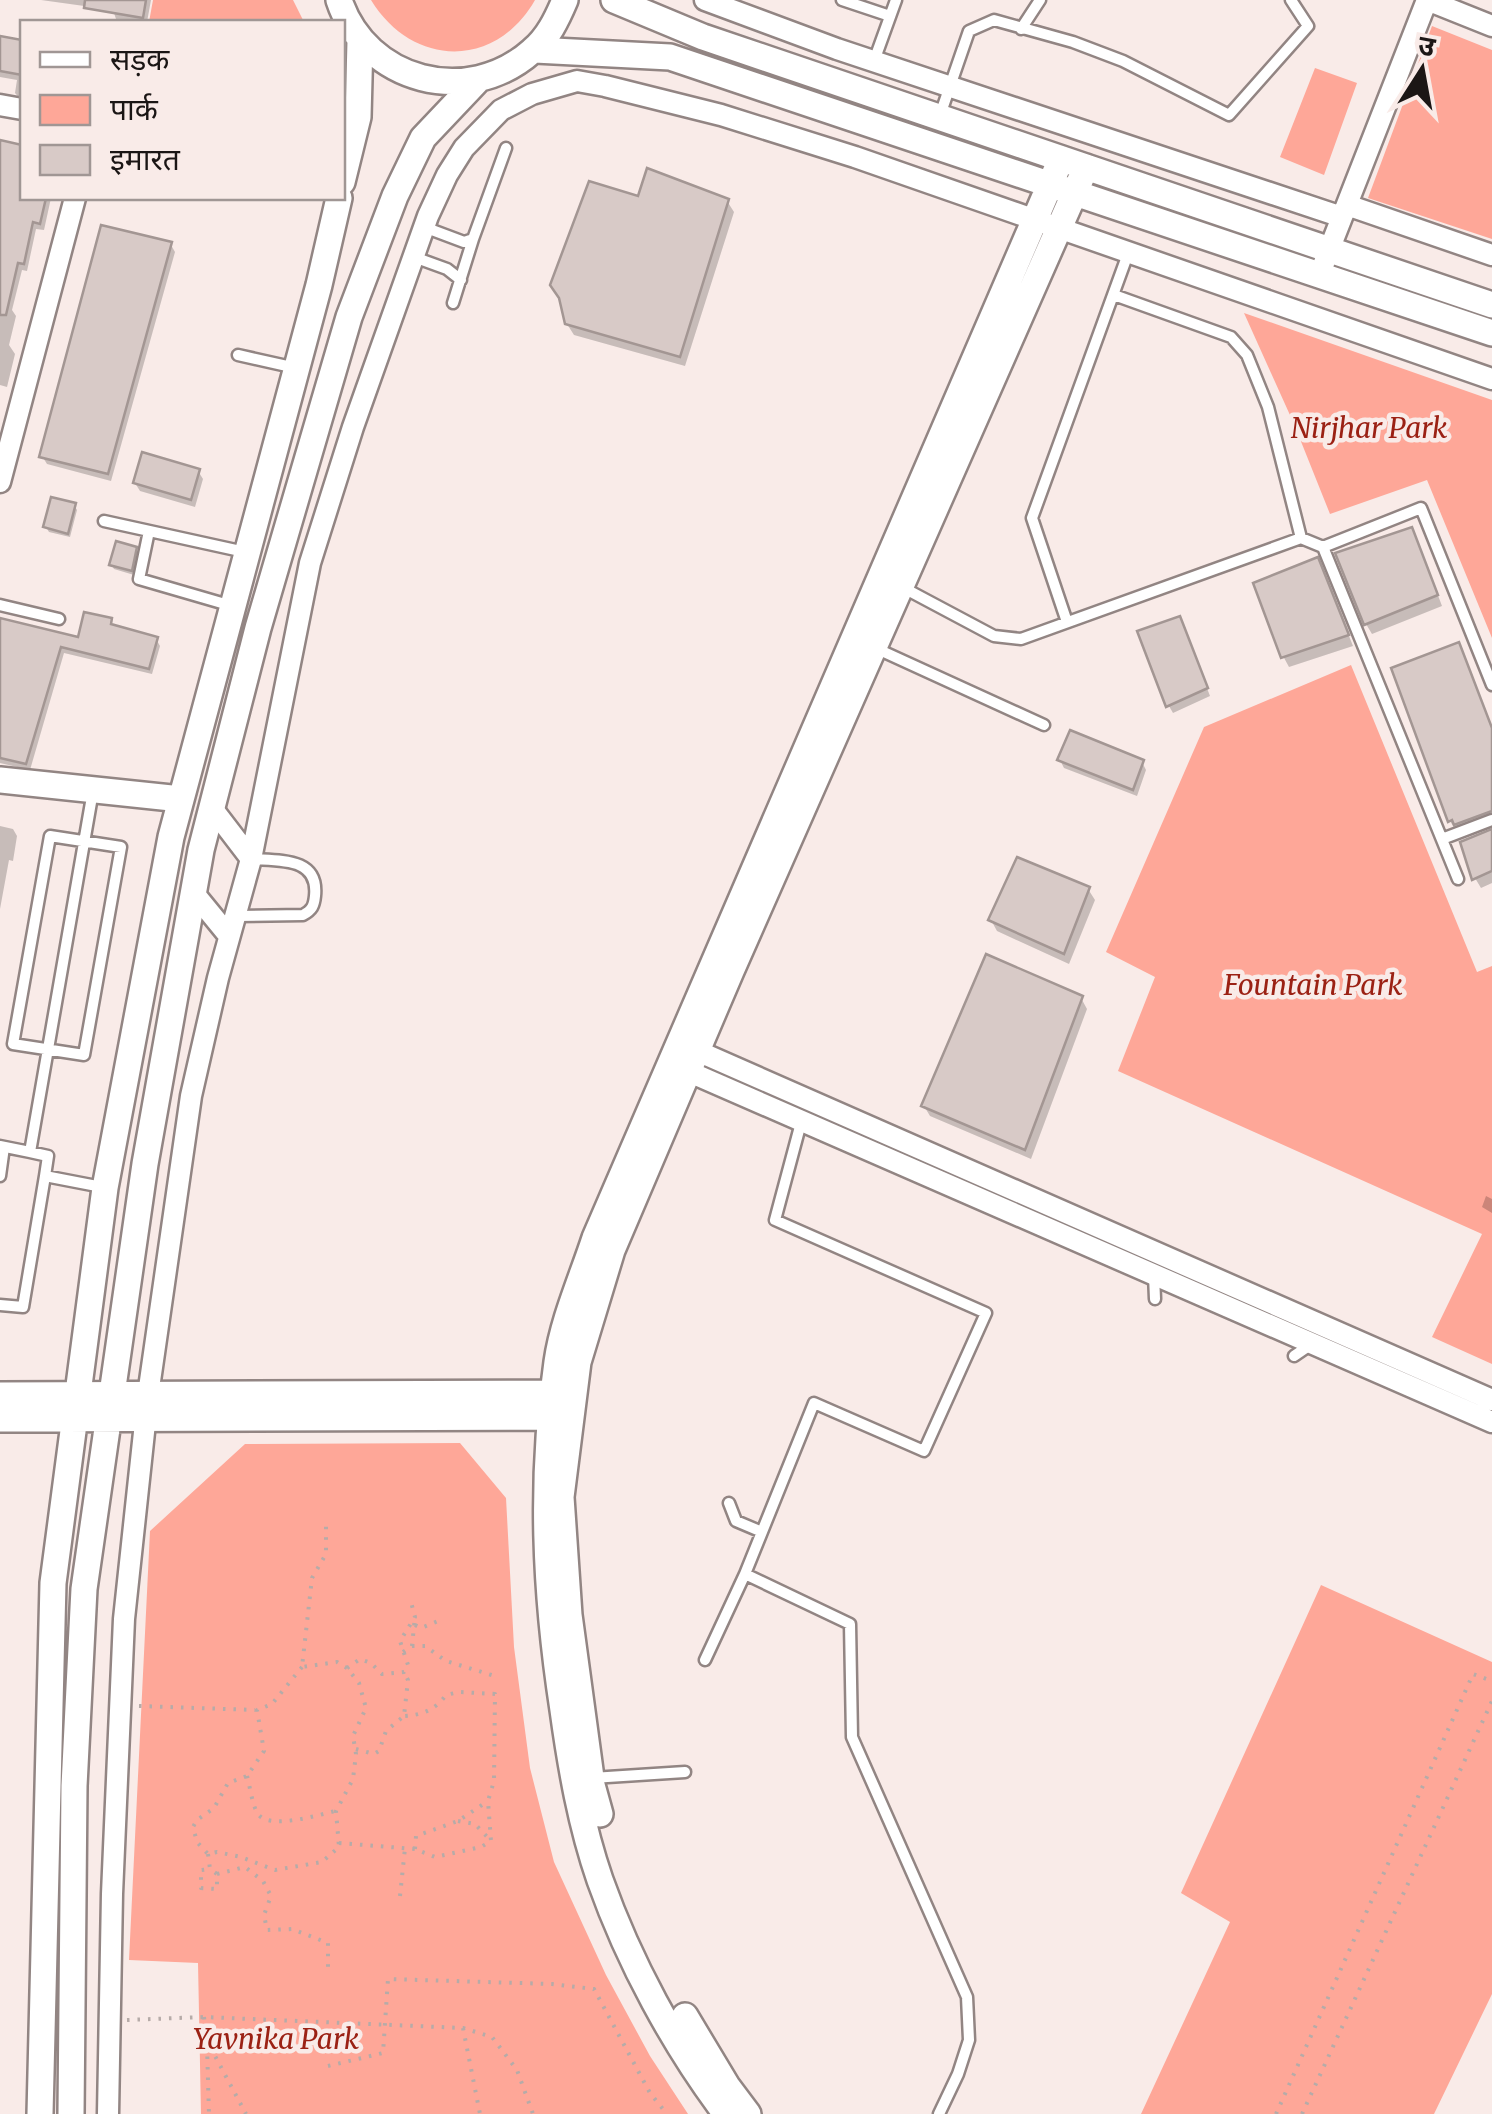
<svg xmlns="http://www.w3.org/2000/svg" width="1492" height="2114" font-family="Merriweather,'Noto Sans Devanagari',serif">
  <rect width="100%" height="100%" fill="#f9ebe8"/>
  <!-- green -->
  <path fill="#fea798" d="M153 0H293L304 22H149Z
    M371 0H535C495 70 412 67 371 0Z
    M1432 26 1492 50V239L1368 198Z
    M1315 68 1357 83 1324 175 1280 157Z
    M1244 313 1492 400V638L1427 480 1330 514 1294 424Z
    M1351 665 1477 972 1492 966V1364L1432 1337 1482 1234 1118 1071 1155 977 1106 952 1204 727Z
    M460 1443 506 1498 514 1647 530 1768 554 1862 606 1975 650 2056 688 2114H201L198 1963 129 1960 150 1531 245 1444Z
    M1321 1585 1492 1662V1994L1434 2114H1141L1230 1922 1181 1893Z"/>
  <!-- shadow -->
  <path fill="#0003" d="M41 0H151L147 22 116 19 113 10Z
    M0 38 22 43V101L15 93 17 80 0 77Z
    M0 142 22 147V198H51L44 230 36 229 27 271 22 270 12 310 16 316 9 345 15 354 7 387 0 385Z
    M639 199 727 201 734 212 685 366 574 335 567 324Z
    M171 245 175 252 111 481 47 464 42 456Z
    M198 471 203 479 195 507 140 491 135 483Z
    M74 505 77 510 70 537 49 532 46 527Z
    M1417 540 1442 606 1372 634 1366 624Z
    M135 549 138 553 134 575 114 569 111 564Z
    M1323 571 1353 646 1289 667 1283 656Z
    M110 620 115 628 156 639 160 646 152 674 64 653 30 770 0 763V621L80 640Z
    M1183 626 1210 696 1173 713 1169 706Z
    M1458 645 1492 729V823L1456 831 1450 821Z
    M1060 760 1142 762 1146 770 1137 796 1064 768Z
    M0 826 13 829 17 836 13 861 9 860 0 909Z
    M1492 832V883L1481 888 1475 878Z
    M1088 889 1095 900 1069 964 997 931 991 920Z
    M1081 998 1087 1009 1031 1159 930 1116 924 1106Z
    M1486 1196 1492 1199V1213L1482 1207Z"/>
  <!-- building -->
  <path fill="#d8cac7" stroke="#a39693" stroke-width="2.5" d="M85 0H146L143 18 84 8Z
    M0 36 22 40V75L0 71Z
    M0 140 22 145V198H46L40 224 33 222 24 264 18 263 6 315H0Z
    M647 168 729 199 680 357 565 324 559 298 550 285 589 181 638 196Z
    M101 225 172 242 108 474 39 457Z
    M142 452 200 469 191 500 133 483Z
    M51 497 76 503 68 534 43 527Z
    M1412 527 1438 595 1364 625 1335 553Z
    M116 541 137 547 132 571 109 565Z
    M1318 557 1349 635 1281 658 1253 583Z
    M84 612 112 618 111 624 158 637 149 669 61 647 26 764 0 758V618L78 637Z
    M1180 616 1208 688 1166 707 1137 631Z
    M1459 642 1492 728V811L1454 825 1452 820 1448 822 1391 668Z
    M1070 730 1144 760 1133 790 1057 760Z
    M1492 829V871L1472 880 1460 842Z
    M1017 857 1090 887 1064 954 988 920Z
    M986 954 1083 996 1025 1150 921 1106Z"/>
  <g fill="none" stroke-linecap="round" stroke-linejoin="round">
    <!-- service casing -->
    <g stroke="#928583" stroke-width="15">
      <path id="service" d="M842 0 890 16
        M1021 29 1040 0
        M874 61 896 0
        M939 118 969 31 994 20 1073 42 1123 61 1229 115 1308 26 1291 0
        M424 227 464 242 473 239 506 148
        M414 257 447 269 461 280
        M1114 295 1231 337 1247 355 1268 407 1301 538
        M453 303 473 239
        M238 355 296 368
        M104 521 245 552
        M149 531 139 579 232 606
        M1323 547 1458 879
        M900 586 994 636 1021 639 1301 538 1323 547 1421 508 1492 685
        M0 605 59 619
        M1067 622 1032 518 1129 251
        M873 647 1044 725
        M93 791 30 1152 48 1156 45 1176 102 1187
        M50 836 121 847 84 1055 13 1044Z
        M1442 839 1492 820
        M236 916 303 915C312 910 314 906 315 896 319 857 280 861 251 859
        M802 1119 775 1220 986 1313 924 1451 814 1403 745 1574 850 1624 852 1737 967 1997 969 2040 958 2074 939 2114
        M0 1146 30 1152
        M0 1176 4 1147
        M1154 1275 1155 1299
        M0 1305 23 1307 45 1176
        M1294 1356 1313 1343
        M729 1503 736 1521 762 1532
        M705 1660 745 1574
        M592 1778 685 1772"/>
    </g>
    <!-- minor casing -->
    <g stroke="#928583" stroke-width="25">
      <path id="minor" d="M705 0 837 49 1342 217
        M1427 0 1492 26
        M0 105 22 109
        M1347 205 1492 255
        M1324 263 1427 0
        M0 482 75 198
        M212 808 251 859
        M193 892 229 936
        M686 1046 1492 1400
        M678 1067 1492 1422
        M108 2114 112 1894 124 1619 148 1395 191 1096 218 978 251 859 310 563 353 427 428 216 447 175 464 148 501 110 532 94 577 81 605 86 721 115 855 157 1492 379"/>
    </g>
    <!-- tertiary casing -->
    <g stroke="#928583" stroke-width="30">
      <path id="tertiary" d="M339 0C366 82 468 108 532 51 548 38 557 19 565 0
        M614 0 703 37 1492 305
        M535 50 670 57 1492 333
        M342 182 358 117 360 41
        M0 780 181 799
        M0 1395 569 1393
        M0 1419 566 1417
        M600 1814 592 1785 569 1615 561 1497 578 1362 612 1250 731 971 1086 167
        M685 2016 727 2086 748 2114
        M40 2114 53 1583 105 1188 171 837 319 285 339 198
        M71 2114 74 1786 84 1589 145 1164 201 850 258 628 349 317 395 196 423 138 477 81
        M726 2114C674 2045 629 1962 600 1880 581 1825 571 1768 563 1710 545 1592 540 1480 557 1362 563 1320 582 1278 595 1238L1061 159"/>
    </g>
    <!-- path -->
    <path stroke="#b6aba8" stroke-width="4" stroke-dasharray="2.5 8" stroke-linecap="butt" d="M415 1625 421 1628 443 1619
      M412 1646H425L446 1661 498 1677
      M403 1652 412 1646 415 1617
      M302 1667 272 1704 257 1710 264 1751 247 1776 228 1783 214 1808 197 1820 193 1827 197 1842 208 1854 217 1852 241 1857 275 1870 322 1862 339 1847 336 1811 353 1779 356 1754 353 1736 366 1708 359 1683 347 1668 337 1662 302 1667 312 1578 326 1554V1524
      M347 1668 360 1659 371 1663 382 1674 404 1672 408 1665 400 1641 415 1617 411 1602
      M139 1706 255 1710
      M356 1749 374 1754 379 1751 386 1731 404 1716 408 1680 404 1672
      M247 1776C250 1786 252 1805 258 1814 269 1830 319 1815 335 1811
      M458 1821 475 1824 491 1841
      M339 1843 415 1849 435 1857 481 1847 491 1841 488 1801 494 1781 495 1694 459 1692 446 1695C435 1710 422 1715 404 1716
      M415 1849 416 1836 458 1821 488 1801
      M208 1854 210 1869 201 1870V1888L217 1889V1874L210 1869
      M217 1874 245 1867 263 1881 271 1896 264 1915 267 1930 292 1929 328 1943V1967
      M400 1896 405 1848
      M204 2017 207 2041 246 2114
      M127 2020 204 2017 463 2028 492 2037 517 2070 533 2114
      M463 2028 480 2114
      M207 2046 209 2114
      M328 2066 383 2053 388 1979 552 1984 594 1989 650 2093 667 2114
      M1276 2114 1473 1674 1492 1681
      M1302 2114 1492 1701"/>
    <!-- service -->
    <use href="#service" stroke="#fff" stroke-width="10"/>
    <!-- minor -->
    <use href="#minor" stroke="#fff" stroke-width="20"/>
    <!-- tertiary -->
    <use href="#tertiary" stroke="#fff" stroke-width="25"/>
  </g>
  <g text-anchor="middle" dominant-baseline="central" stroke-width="9" stroke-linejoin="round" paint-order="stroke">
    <!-- park labels -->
    <g font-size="28" font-style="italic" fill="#9b2114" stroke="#f9ebe8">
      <text x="1369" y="428">Nirjhar Park</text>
      <text x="1313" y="985">Fountain Park</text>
      <text x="276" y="2039">Yavnika Park</text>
    </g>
  </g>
  <!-- legend -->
  <rect x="20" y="20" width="325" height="180" fill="#f9ebe8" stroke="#a09694" stroke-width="2.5"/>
  <rect x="40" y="52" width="50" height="15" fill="#ffffff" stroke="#a09694" stroke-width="2.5"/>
  <text x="110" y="70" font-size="30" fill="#1b1615">सड़क</text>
  <rect x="40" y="95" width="50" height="30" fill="#fea798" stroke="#a09694" stroke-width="2.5"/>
  <text x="110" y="120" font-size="30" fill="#1b1615">पार्क</text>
  <rect x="40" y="145" width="50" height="30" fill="#d8cac7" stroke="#a09694" stroke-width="2.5"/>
  <text x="110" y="170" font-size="30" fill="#1b1615">इमारत</text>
  <!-- north arrow -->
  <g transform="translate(1422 70) rotate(11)" stroke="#f9ebe8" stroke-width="8" paint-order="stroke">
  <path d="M0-8L18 38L0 25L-18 38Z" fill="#1b1615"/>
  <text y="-15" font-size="28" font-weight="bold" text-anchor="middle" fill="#1b1615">उ</text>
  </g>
</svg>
